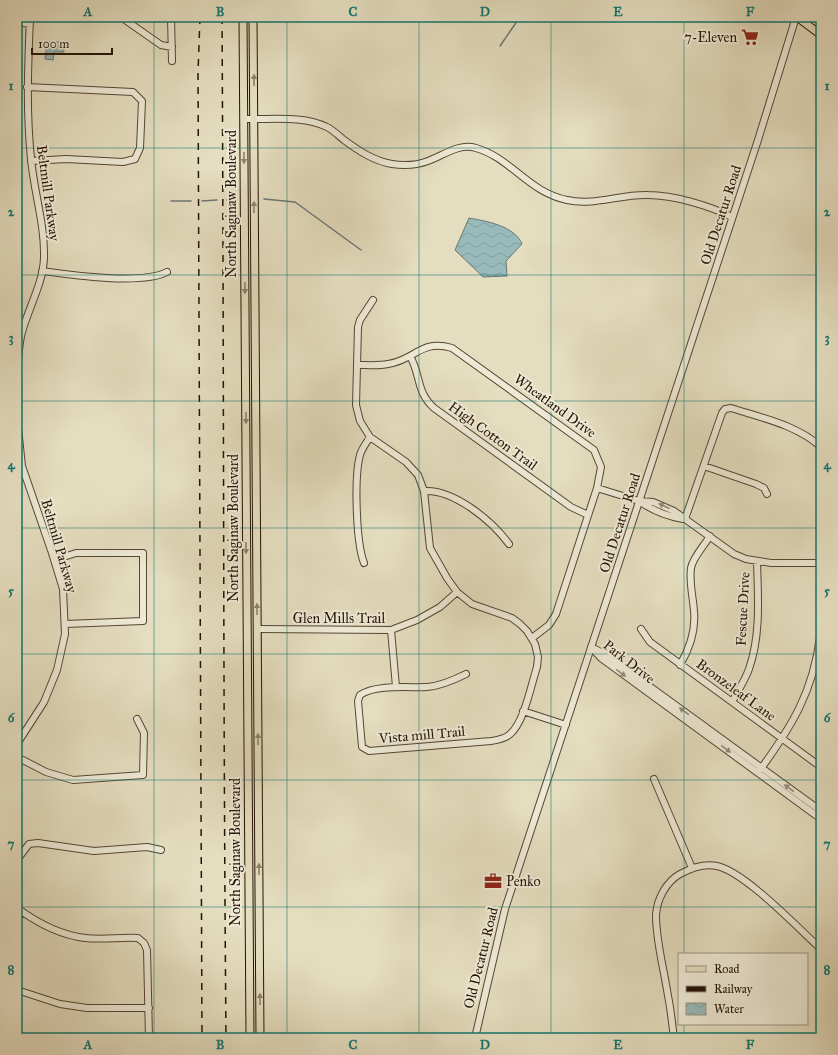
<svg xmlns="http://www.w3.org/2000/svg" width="838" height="1055" font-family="'IM FELL Great Primer',serif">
  <defs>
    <pattern id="water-waves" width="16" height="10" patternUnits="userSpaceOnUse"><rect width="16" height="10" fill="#98babb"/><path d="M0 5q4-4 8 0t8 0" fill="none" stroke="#839f9f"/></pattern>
  </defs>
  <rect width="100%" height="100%" fill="#e4ddbf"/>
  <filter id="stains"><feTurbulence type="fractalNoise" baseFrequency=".005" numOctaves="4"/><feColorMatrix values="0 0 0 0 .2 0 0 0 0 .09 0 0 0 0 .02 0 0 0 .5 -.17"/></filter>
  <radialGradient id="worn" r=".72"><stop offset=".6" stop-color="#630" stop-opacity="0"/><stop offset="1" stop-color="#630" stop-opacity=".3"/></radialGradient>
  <!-- water -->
  <path fill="url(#water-waves)" stroke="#6a7773" d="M47 42H63L64 52H54L53 60 45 59Z
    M469 218C486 221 515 226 522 244L506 261 507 276 483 277 455 250Z"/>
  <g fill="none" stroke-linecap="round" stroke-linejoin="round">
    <!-- stream -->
    <path stroke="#6a7773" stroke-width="1.5" d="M500 46 520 17
      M264 199 295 202 361 250
      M227 200H237
      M171 201H191
      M202 201 217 200"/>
    <!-- minor casing -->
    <g stroke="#544634" stroke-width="8">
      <path id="minor" d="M121 17 161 45 172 47
        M171 17 172 61
        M17 22 30 24
        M27 87 133 92 142 101 140 148 135 159 123 162 66 159 31 161
        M244 119C271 120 302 115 327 127 333 130 339 136 344 140 359 151 374 161 392 164 404 166 417 165 428 161 444 155 459 143 476 148 511 158 528 192 567 200 595 206 620 194 648 195 674 195 710 206 732 217
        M42 271C71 275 142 285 167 272
        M373 300 360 320 358 327 356 405 360 421 370 437 406 462 418 475 424 491 430 548 447 578 457 592 472 604 512 618 520 624 527 631 535 644 538 657 537 667C531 685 524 724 509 735 504 739 497 740 491 741L369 751 362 747 358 701 360 695C376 684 409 688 427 687 441 686 454 680 466 674
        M410 356C421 375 416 392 434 408L571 507 588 515
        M357 365C367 365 379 366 388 364 416 360 420 339 452 348L594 450 601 467 597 488 556 614 549 625 532 638
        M17 370C18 358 19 347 21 336 27 310 43 285 44 258 45 225 34 192 31 159 26 109 28 66 30 17
        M17 418 22 466 52 553 63 589 65 634 57 670 44 702 17 744
        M704 466 756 484 764 488 767 494
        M597 488 639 501 653 502 674 511 734 554 746 559 771 563H820
        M424 491C454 489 492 521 509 544
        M639 501C653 511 666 516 683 519
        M685 519 722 413 725 409 731 408C762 418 797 425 821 447
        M821 554V579
        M54 560 76 553H143V621L65 624
        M364 563C356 542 354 477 360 455 362 448 367 442 370 437
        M257 629 391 630 417 620 440 607 457 592
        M641 629 650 642 821 767
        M391 630 396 687
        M591 647 601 658 821 819
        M595 649 605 654 821 811
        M680 665C690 648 696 631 694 611 693 597 689 582 691 568 693 557 704 546 710 536
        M732 702C738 691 745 680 749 669 761 635 758 597 757 561
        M523 711 566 725
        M17 757 46 772 73 780 143 775 144 733 137 719
        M760 770C792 726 813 692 820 637 822 620 820 602 821 585
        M654 779 692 868
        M17 860 29 844 38 843 94 851 147 847 161 850
        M17 908C36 922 61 935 85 938 102 940 121 937 138 938L144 943 147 950 149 1038
        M17 918 22 912
        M17 990 60 1004 87 1008H149
        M475 1038 505 909 758 140 796 17
        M674 1038C672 1024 671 1010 668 996 664 969 656 942 656 915 657 899 666 882 680 874 691 868 704 863 717 866 745 872 798 928 821 949"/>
    </g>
    <!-- major casing -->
    <g stroke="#241306" stroke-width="9">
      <path id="major" d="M243 17 250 1038
        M253 17 260 1038
        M797 17 821 35
        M817 17 821 20"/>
    </g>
    <!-- minor -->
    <use href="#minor" stroke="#ede9d5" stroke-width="6"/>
    <!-- major -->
    <use href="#major" stroke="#e4ddbf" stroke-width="7"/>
    <!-- rail -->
    <path stroke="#241306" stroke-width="1.5" stroke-dasharray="7 7" stroke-linecap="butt" d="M200 17 198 73 202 1038
      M222 17C224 357 223 698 226 1038"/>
  </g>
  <!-- one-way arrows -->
  <defs><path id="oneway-solid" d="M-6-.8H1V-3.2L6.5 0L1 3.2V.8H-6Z"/></defs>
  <g fill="#8e826c">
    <use href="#oneway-solid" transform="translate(254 80) rotate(-90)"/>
    <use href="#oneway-solid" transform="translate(244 158) rotate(90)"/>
    <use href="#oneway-solid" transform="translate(254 207) rotate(-90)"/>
    <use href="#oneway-solid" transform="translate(245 288) rotate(90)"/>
    <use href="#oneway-solid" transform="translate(246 418) rotate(90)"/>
    <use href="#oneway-solid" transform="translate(246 548) rotate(90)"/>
    <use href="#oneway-solid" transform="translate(257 609) rotate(-90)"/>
    <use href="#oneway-solid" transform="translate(258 739) rotate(-90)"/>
    <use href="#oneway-solid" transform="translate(259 869) rotate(-90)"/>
    <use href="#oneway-solid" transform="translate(260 999) rotate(-90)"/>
  </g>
  <g fill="#938978">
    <use href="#oneway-solid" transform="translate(664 506) rotate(-156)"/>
    <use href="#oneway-solid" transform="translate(621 673) rotate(36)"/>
    <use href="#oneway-solid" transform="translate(684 711) rotate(-144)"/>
    <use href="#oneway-solid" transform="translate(726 749) rotate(36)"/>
    <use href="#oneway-solid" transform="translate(789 788) rotate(-144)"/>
  </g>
  <!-- grid -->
  <path fill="none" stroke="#0f766e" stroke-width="1" stroke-opacity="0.55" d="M154 17V1038M287 17V1038M419 17V1038M551 17V1038M684 17V954M17 148H821M17 275H821M17 401H821M17 528H821M17 654H821M17 780H821M17 907H821M684 1024V1038"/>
  <!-- icons -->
  <defs>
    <g id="supermarket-bare" transform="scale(1.38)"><path d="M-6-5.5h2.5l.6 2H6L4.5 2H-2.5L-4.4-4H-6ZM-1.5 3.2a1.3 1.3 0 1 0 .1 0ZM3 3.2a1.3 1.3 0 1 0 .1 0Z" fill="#8f2418" stroke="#ede9d5" stroke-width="2.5" paint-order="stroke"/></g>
    <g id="office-bare" transform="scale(1.38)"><path d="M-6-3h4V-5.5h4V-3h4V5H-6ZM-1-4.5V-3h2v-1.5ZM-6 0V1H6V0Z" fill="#8f2418" stroke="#ede9d5" stroke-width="2.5" paint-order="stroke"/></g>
  </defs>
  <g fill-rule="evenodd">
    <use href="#supermarket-bare" x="750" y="37"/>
    <use href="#office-bare" x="493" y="881"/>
  </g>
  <g text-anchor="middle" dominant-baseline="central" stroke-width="4" stroke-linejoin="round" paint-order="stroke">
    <!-- poi labels -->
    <g font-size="14" fill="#241306" stroke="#ede9d5" text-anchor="end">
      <text x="737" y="37">7-Eleven</text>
      <text x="506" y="881" text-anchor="start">Penko</text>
    </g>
    <!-- street labels -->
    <g font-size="14" fill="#241306" stroke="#ede9d5">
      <text transform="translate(48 193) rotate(82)">Beltmill Parkway</text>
      <text transform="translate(231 204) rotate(-90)">North Saginaw Boulevard</text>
      <text transform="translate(721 215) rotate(-72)">Old Decatur Road</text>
      <text transform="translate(555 406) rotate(36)">Wheatland Drive</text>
      <text transform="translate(493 436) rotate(36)">High Cotton Trail</text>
      <text transform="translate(620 523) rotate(-72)">Old Decatur Road</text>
      <text transform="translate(233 528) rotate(-90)">North Saginaw Boulevard</text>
      <text transform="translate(59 546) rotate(74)">Beltmill Parkway</text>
      <text transform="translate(743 609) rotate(-87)">Fescue Drive</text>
      <text x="339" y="618">Glen Mills Trail</text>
      <text transform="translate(629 662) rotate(38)">Park Drive</text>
      <text transform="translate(736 690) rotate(36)">Bronzeleaf Lane</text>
      <text transform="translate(422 735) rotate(-5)">Vista mill Trail</text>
      <text transform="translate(235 852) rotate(-90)">North Saginaw Boulevard</text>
      <text transform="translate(481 958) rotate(-76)">Old Decatur Road</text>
    </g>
  </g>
  <!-- margin -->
  <rect width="838" height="1055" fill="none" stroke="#e4ddbf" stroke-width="44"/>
  <!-- legend -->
  <rect x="678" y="953" width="130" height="72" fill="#ede9d5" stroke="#9d9382"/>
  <rect x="686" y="966" width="20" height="6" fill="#e4ddbf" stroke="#9d9382"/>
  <text x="714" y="973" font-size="12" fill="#241306">Road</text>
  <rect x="686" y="986" width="20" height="6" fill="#241306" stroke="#9d9382"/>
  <text x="714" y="993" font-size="12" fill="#241306">Railway</text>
  <rect x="686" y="1003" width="20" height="12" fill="url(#water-waves)" stroke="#9d9382"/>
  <text x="714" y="1013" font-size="12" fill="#241306">Water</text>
  <!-- scale -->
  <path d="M32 48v6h80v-6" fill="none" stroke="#241306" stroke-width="2"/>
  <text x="38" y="48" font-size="12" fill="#241306" stroke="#ede9d5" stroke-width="3" paint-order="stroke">100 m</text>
  <rect x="22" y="22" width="794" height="1011" fill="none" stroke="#0f766e" stroke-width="1.5"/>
  <g font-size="13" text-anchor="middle" font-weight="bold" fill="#0f766e">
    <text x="88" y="16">A</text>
    <text x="220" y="16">B</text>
    <text x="353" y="16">C</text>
    <text x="485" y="16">D</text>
    <text x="618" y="16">E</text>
    <text x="750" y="16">F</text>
    <text x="11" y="90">1</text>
    <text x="827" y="90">1</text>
    <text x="11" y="216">2</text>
    <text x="827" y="216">2</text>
    <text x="11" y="342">3</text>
    <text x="827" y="342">3</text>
    <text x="11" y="469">4</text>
    <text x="827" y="469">4</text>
    <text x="11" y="595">5</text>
    <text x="827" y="595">5</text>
    <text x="11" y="722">6</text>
    <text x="827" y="722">6</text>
    <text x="11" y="848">7</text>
    <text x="827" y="848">7</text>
    <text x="11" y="974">8</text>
    <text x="827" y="974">8</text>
    <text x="88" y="1049">A</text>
    <text x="220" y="1049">B</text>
    <text x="353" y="1049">C</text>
    <text x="485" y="1049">D</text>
    <text x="618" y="1049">E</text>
    <text x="750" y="1049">F</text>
  </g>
  <rect width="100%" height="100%" filter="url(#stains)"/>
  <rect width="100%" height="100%" fill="url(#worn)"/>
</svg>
